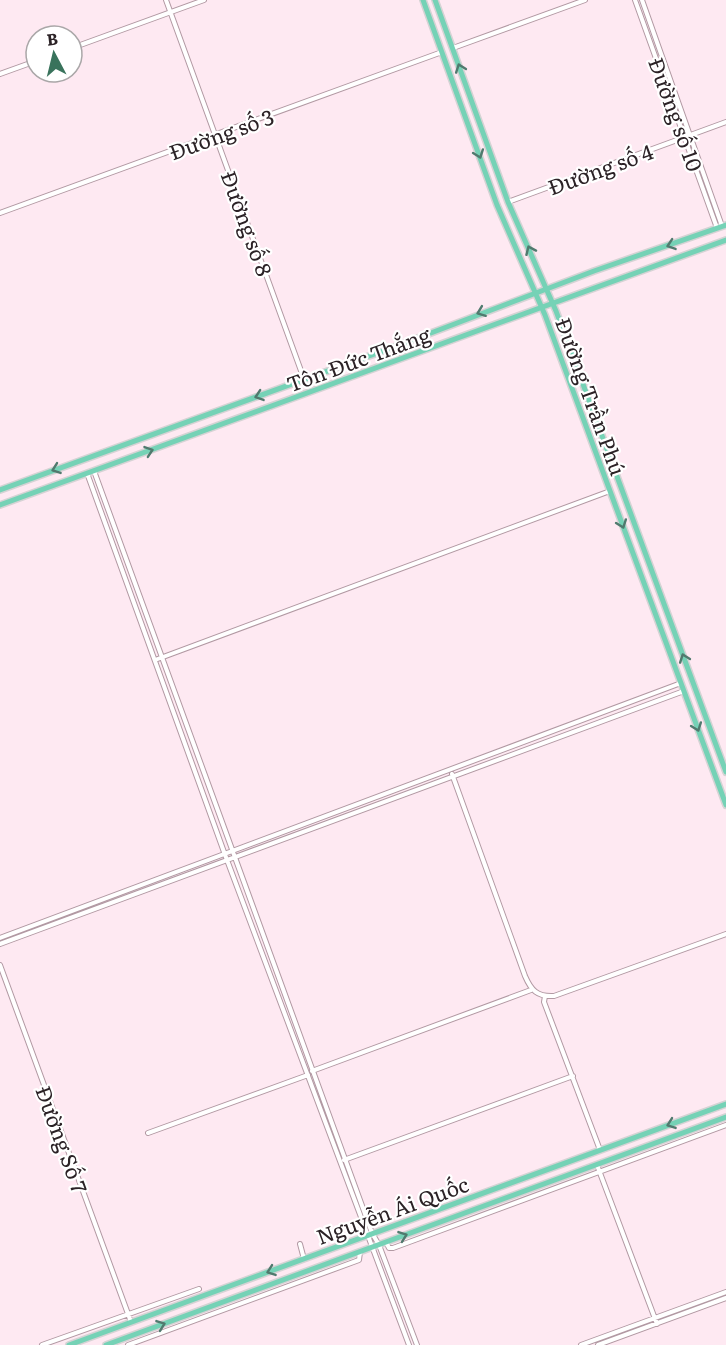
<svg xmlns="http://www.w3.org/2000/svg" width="726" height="1345" font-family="Literata,serif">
  <rect width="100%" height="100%" fill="#fdf8fa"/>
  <!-- built -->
  <path fill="#fee9f2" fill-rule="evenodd" d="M0 0H726V1345H0ZM36 36H72V72H36Z"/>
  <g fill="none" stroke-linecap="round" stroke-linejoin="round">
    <!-- minor casing -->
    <g stroke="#b299a3" stroke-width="6">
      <path id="minor" d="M166 0 304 379
        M635 0 717 228
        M642 0 722 226
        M72 48 204 0
        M453 48 585 0
        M0 74 36 61
        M508 202 726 122
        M0 213 442 52
        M94 471 372 1233 379 1245 417 1345
        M87 473 224 852 409 1345
        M155 660 610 491
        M452 774 525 976C531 990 537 997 554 996L726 934
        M0 938 681 683
        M0 944 684 691
        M0 965 131 1322
        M545 996 544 1002 600 1150
        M312 1071 531 990
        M148 1133 308 1075
        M344 1160 573 1076
        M597 1165 657 1324
        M386 1242 389 1248H393L726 1125
        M300 1244 304 1259
        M42 1345 199 1289
        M128 1345 359 1260 360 1252
        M581 1345 726 1292
        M598 1345 726 1298"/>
    </g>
    <!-- major casing -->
    <g stroke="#d5d3d4" stroke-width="8">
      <path id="major" d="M423 0 497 205 545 315 726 805
        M435 0 508 202 556 311 726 772
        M0 490 402 344 594 271 726 225
        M0 505 726 240
        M69 1345 726 1104
        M106 1345 726 1117"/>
    </g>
    <!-- minor -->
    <use href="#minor" stroke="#fff" stroke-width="4"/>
    <!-- major -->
    <use href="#major" stroke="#75d2b6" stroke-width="5"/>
  </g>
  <!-- one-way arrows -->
  <defs><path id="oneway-chevron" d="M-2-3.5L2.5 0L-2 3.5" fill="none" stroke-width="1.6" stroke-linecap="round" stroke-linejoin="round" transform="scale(1.5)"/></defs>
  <g stroke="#507a6e">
    <use href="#oneway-chevron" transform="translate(460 68) rotate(-110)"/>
    <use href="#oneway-chevron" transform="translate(479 154) rotate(70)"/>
    <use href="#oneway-chevron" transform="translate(671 245) rotate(161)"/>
    <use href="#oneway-chevron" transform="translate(530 250) rotate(-114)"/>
    <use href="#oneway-chevron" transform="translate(481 312) rotate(159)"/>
    <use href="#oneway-chevron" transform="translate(259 396) rotate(161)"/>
    <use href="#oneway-chevron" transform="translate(149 451) rotate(-19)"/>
    <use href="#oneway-chevron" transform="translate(56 469) rotate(160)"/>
    <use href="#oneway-chevron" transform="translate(622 524) rotate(70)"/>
    <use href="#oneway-chevron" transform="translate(684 658) rotate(-110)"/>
    <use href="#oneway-chevron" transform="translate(697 727) rotate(70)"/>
    <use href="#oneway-chevron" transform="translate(671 1124) rotate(160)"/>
    <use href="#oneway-chevron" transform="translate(403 1236) rotate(-20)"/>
    <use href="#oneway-chevron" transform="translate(271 1271) rotate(160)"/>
    <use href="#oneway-chevron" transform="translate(161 1325) rotate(-20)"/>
  </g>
  <g text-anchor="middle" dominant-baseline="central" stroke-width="4.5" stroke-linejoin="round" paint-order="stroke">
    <!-- street labels -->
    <g font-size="21" fill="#2b2226" stroke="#fff">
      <text transform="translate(677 114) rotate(70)">Đường số 10</text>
      <text transform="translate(221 133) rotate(-20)">Đường số 3</text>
      <text transform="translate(600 168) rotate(-20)">Đường số 4</text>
      <text transform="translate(248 223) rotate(70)">Đường số 8</text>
      <text transform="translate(358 358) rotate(-20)">Tôn Đức Thắng</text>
      <text transform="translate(592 396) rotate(70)">Đường Trần Phú</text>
      <text transform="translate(63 1139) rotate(70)">Đường Số 7</text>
      <text transform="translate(392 1209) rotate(-20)">Nguyễn Ái Quốc</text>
    </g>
  </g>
  <!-- north arrow -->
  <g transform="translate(54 54) rotate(353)"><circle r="28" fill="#ffffff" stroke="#aaa7a8" stroke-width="1.5"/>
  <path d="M0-4.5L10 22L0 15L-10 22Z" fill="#39735c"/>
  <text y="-9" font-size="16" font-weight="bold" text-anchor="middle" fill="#2b2226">B</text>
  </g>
</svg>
